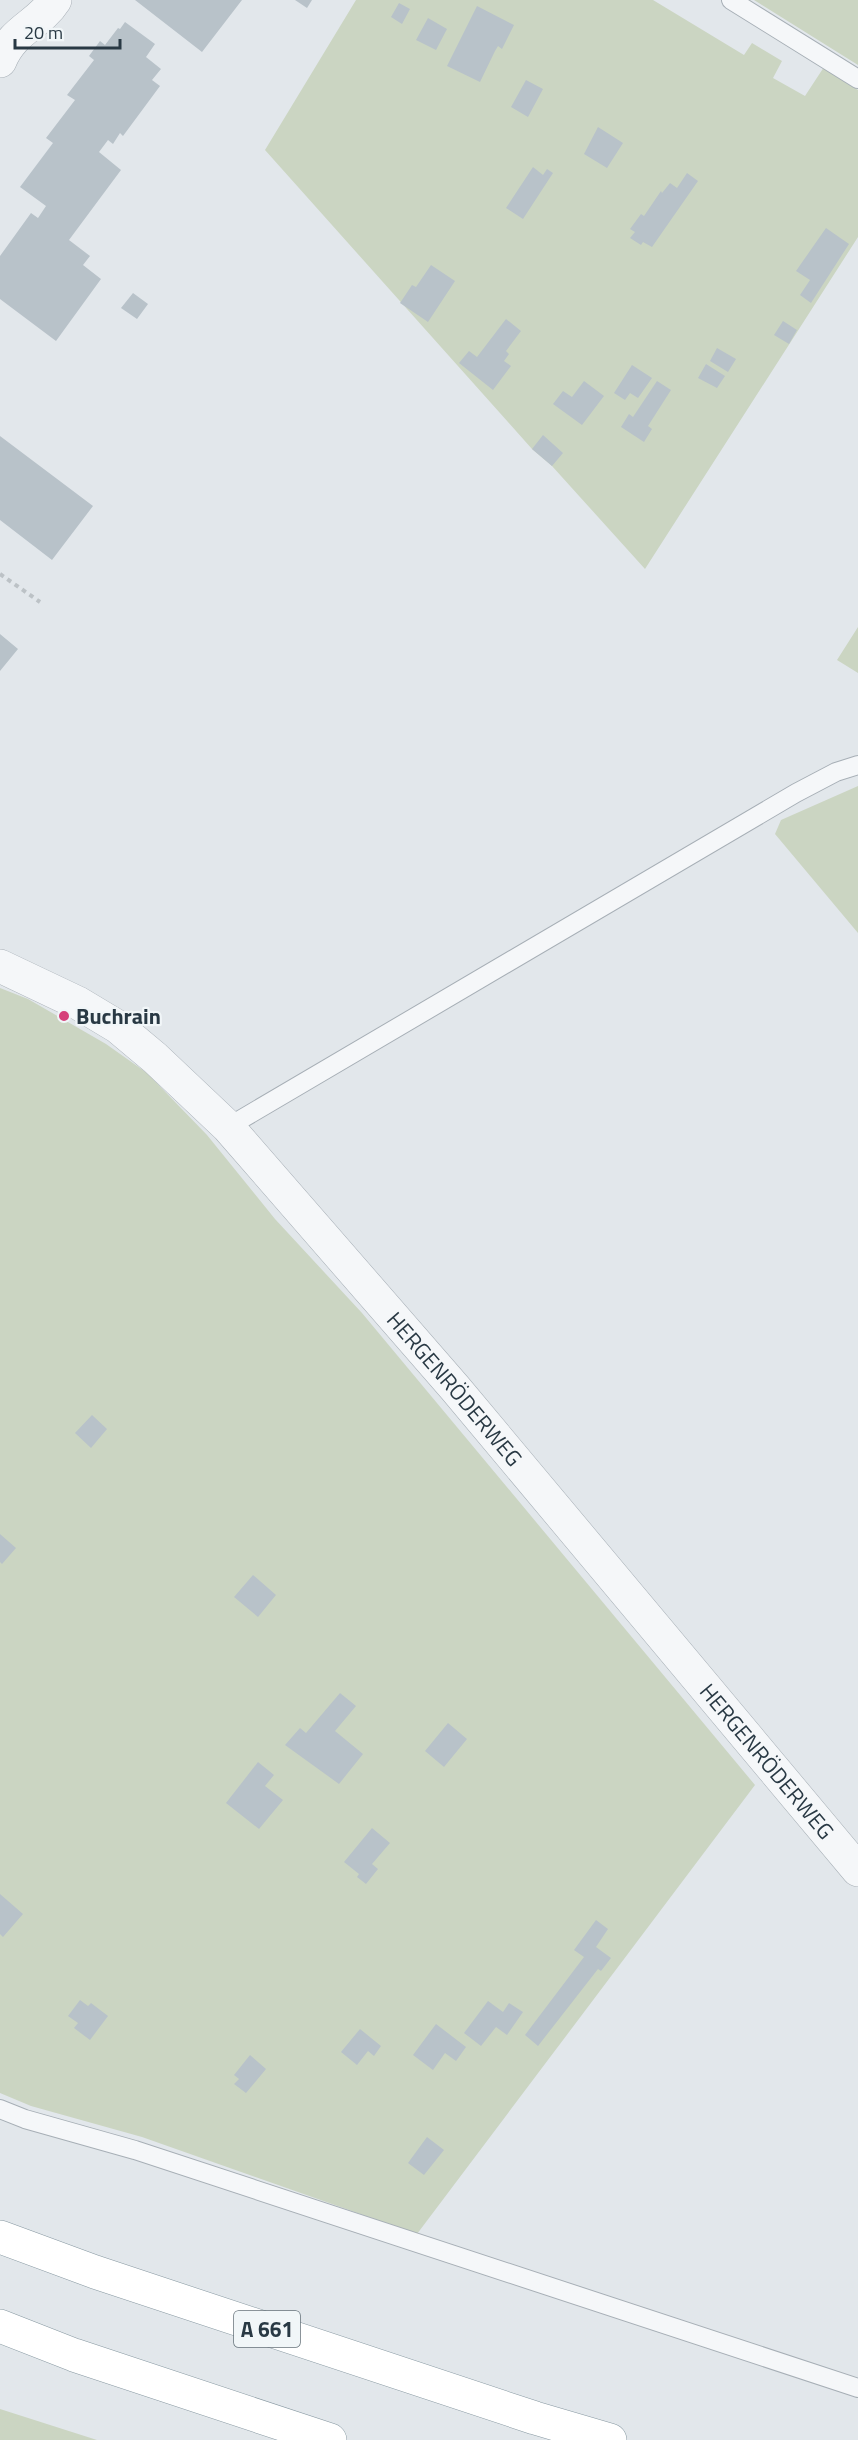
<svg xmlns="http://www.w3.org/2000/svg" width="858" height="2440" font-family="'Titillium Web',sans-serif">
  <rect width="100%" height="100%" fill="#e2e7eb"/>
  <!-- green -->
  <path fill="#cbd5c2" d="M356 0H653L744 55 752 43 782 61 773 78 805 96 824 67 858 90V237L645 569 552 466 532 449 265 150Z
    M754 0H858V65Z
    M858 627V673L837 660Z
    M858 786V933L775 834 781 820Z
    M0 988 28 999 106 1044 147 1073 207 1135 275 1219 362 1313 755 1785 417 2234 142 2137 31 2106 0 2093Z
    M0 2409 97 2440H0Z"/>
  <!-- building -->
  <path fill="#b8c2c9" d="M135 0H242L202 52Z
    M295 0H312L307 8Z
    M399 3 410 9 402 24 391 17Z
    M477 6 514 25 502 49 498 46 495 51 480 82 447 66Z
    M428 18 447 29 436 50 416 40Z
    M125 22 155 44 146 57 161 69 152 80 160 86 123 136 120 133 113 144 108 140 99 152 121 170 69 240 90 256 83 265 101 279 56 341 0 299V256L31 213 38 218 46 206 20 187 53 143 46 138 75 100 67 95 94 60 89 56 100 41 105 45 118 28 120 29Z
    M526 80 543 89 528 117 511 107Z
    M598 127 623 143 607 168 584 154Z
    M533 167 543 175 547 169 553 173 523 219 506 208Z
    M687 173 698 181 652 247 643 242 641 245 630 238 635 232 630 229 641 214 644 216 661 191 662 193 670 183 677 188Z
    M826 228 849 244 811 303 800 295 810 280 796 271Z
    M431 265 455 281 428 322 400 303 412 285 416 287Z
    M133 293 148 304 137 319 121 308Z
    M506 319 521 331 506 351 509 354 504 361 511 366 493 390 459 363 469 351 477 357Z
    M783 321 797 330 789 344 774 335Z
    M717 348 736 359 728 372 710 361Z
    M706 364 725 376 717 388 698 378Z
    M632 365 652 378 638 398 630 393 625 400 614 393Z
    M584 381 604 396 582 425 553 404 563 391 572 397Z
    M657 381 671 390 648 426 652 429 644 442 621 427 629 414 633 417Z
    M543 435 563 453 552 466 532 449Z
    M0 436 93 506 52 560 0 520Z
    M0 634 18 649 0 671Z
    M92 1415 107 1429 91 1448 75 1433Z
    M0 1534 16 1548 2 1564 0 1562Z
    M253 1575 276 1595 258 1617 234 1597Z
    M340 1693 356 1706 335 1731 363 1754 339 1784 285 1745 300 1728 306 1733Z
    M448 1723 467 1739 444 1767 425 1751Z
    M258 1762 274 1775 265 1786 283 1800 259 1829 226 1803Z
    M372 1828 390 1843 372 1864 378 1869 366 1884 357 1877 359 1874 344 1862Z
    M0 1894 23 1914 3 1937 0 1934Z
    M596 1920 608 1929 596 1947 611 1958 601 1971 598 1969 538 2046 525 2035 584 1957 574 1950Z
    M80 2000 88 2006 91 2003 108 2016 90 2040 74 2028 78 2023 68 2016Z
    M488 2001 503 2012 509 2003 523 2012 507 2035 496 2027 481 2046 464 2033Z
    M436 2024 466 2047 456 2061 445 2053 433 2070 413 2055Z
    M360 2029 381 2046 374 2056 368 2051 357 2065 341 2052Z
    M250 2055 266 2069 246 2093 234 2084 239 2079 234 2075Z
    M427 2137 444 2150 424 2175 408 2163Z"/>
  <g fill="none" stroke-linecap="round" stroke-linejoin="round">
    <!-- lane casing -->
    <g stroke="#a7afb6" stroke-width="20">
      <path id="lane" d="M731 0 858 79
        M228 1127 796 793 836 772 858 765
        M0 2109 25 2119 135 2150 858 2388"/>
    </g>
    <!-- street casing -->
    <g stroke="#a7afb6" stroke-width="34">
      <g id="street">
        <path d="M0 61C13 29 39 25 55 0"/>
        <path id="s1" d="M0 966 78 1003 118 1027 155 1058 228 1127 455 1388 858 1870"/>
      </g>
    </g>
    <!-- highway casing -->
    <g stroke="#8899a2" stroke-width="34">
      <path id="highway" d="M0 2237 95 2272 535 2418 610 2440
        M0 2326 74 2355 330 2440"/>
    </g>
    <!-- path -->
    <path stroke="#bcc2c6" stroke-width="4" stroke-dasharray="4.5 4.5" stroke-linecap="butt" d="M0 574 40 602"/>
    <!-- lane -->
    <use href="#lane" stroke="#f5f7f9" stroke-width="18"/>
    <!-- street -->
    <use href="#street" stroke="#f5f7f9" stroke-width="33"/>
    <!-- highway -->
    <use href="#highway" stroke="#fff" stroke-width="33"/>
  </g>
  <!-- markers -->
  <circle fill="#d6417a" stroke="#f1f6f8" stroke-width="2" cx="64" cy="1016" r="6"/>
  <g text-anchor="middle" dominant-baseline="central" stroke-width="4.5" stroke-linejoin="round" paint-order="stroke">
    <!-- shield labels -->
    <rect fill="#f1f6f8" stroke="#65727a" stroke-width="1.5" x="234" y="2311" width="66" height="36" rx="4.5"/>
    <g font-size="21" font-weight="bold" fill="#293944">
      <text x="267" y="2329">A 661</text>
    </g>
    <!-- poi labels -->
    <g font-size="22" font-weight="bold" fill="#293944" stroke="#f1f6f8" text-anchor="start">
      <text x="76" y="1016">Buchrain</text>
    </g>
    <!-- street labels -->
    <g font-size="22" fill="#293944" stroke="#f1f6f8">
      <text stroke="none"><textPath href="#s1" startOffset="628">HERGENRÖDERWEG</textPath></text>
      <text stroke="none"><textPath href="#s1" startOffset="1114">HERGENRÖDERWEG</textPath></text>
    </g>
  </g>
  <!-- scale -->
  <path d="M15 39v9h105v-9" fill="none" stroke="#293944" stroke-width="3"/>
  <text x="24" y="39" font-size="18" fill="#293944" stroke="#f1f6f8" stroke-width="4.5" paint-order="stroke">20 m</text>
</svg>
